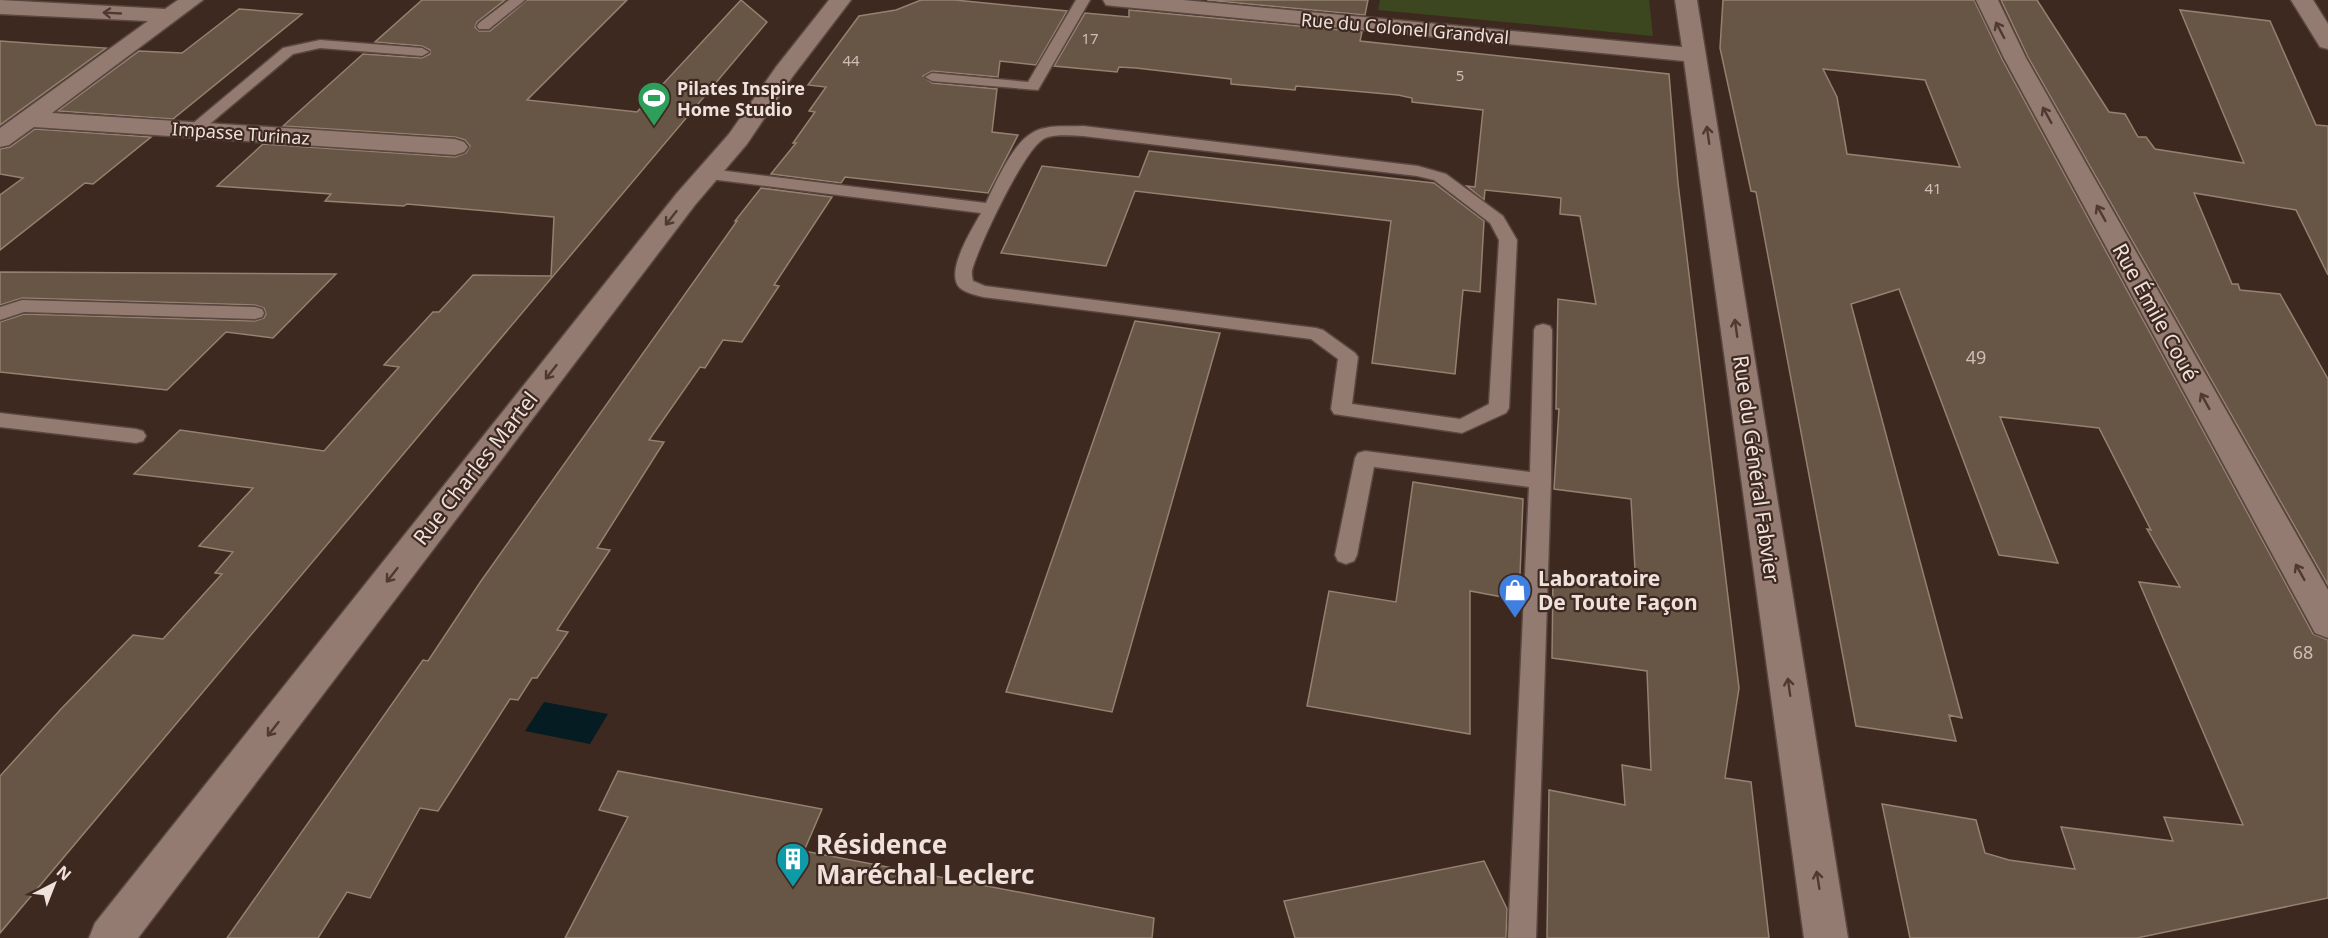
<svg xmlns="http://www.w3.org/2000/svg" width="2328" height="938" font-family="'Noto Sans',sans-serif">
  <rect width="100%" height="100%" fill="#3e2921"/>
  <!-- green -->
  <path fill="#3c461f" d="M1380 0H1649L1653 36 1378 10Z"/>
  <!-- water -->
  <path fill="#041c22" d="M544 702 608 714 590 744 525 731Z"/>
  <!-- building -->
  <path fill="#675545" stroke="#958170" stroke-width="1.5" fill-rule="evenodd" d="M422 0H505L477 22 475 27 479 31H490L527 0H627L527 100 637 112 741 0 767 22 0 933V776L61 709 133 635 163 639 222 574 215 573 233 552 199 546 253 488 134 474 180 430 324 451 399 367 384 365 433 312H439L473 275 551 276 554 217 407 204 404 206 325 201 331 194 217 186 263 144 455 157 466 153 470 146 465 140 455 137 283 126 363 54 422 58 430 54V50L422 46 375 42Z
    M921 0H955L1067 11 1036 65 1000 61 998 77 932 71 923 76 932 83 997 89 992 132 1018 135 988 193 845 177 841 183 771 174 796 143H793L815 112 809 111 826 87 808 85 859 16 896 10Z
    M1207 0H1368L1365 15Z
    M1723 0H1974L2002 59 2313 634 2328 640V898L2137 938H1910L1882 804 1976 820 1985 853 2009 860 2075 869 2061 827 2173 841 2164 817 2243 825 2139 582 2180 587 2147 529 2151 530 2099 428 2000 417 2058 563 1999 555 1899 289 1851 304 1962 718 1949 715 1956 741 1856 726 1756 192 1751 191 1720 48ZM1823 69 1925 80 1960 167 1847 154 1837 97Z
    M2001 0H2037L2109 112 2125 114 2138 137H2146L2155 149 2244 163 2180 10 2270 21 2316 125 2328 126V275L2296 210 2194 193 2232 284H2238L2240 290 2280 294 2328 379V585L2028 57Z
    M239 9 302 14 173 119 58 111 139 51 182 53Z
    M1129 10 1362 32 1360 41 1669 74 1678 183 1739 688 1725 778 1751 782 1769 938H1547L1549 790 1625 805 1622 765 1651 770 1647 671 1552 658 1553 577 1636 587 1631 499 1554 489 1559 409H1556L1558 299 1596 304 1580 216 1560 214 1561 198 1485 190 1484 200 1467 186 1475 187 1483 110 1412 102V98L1398 95 1296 86 1295 90 1231 84V79L1136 68 1119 67 1117 72 1054 66 1085 13 1129 17Z
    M0 41 41 44 106 48 0 125Z
    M35 129 151 137 93 184 85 183 0 250V195L23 178 0 174V149L10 147Z
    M1149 151 1434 183 1484 221 1480 292 1463 290 1455 374 1372 363 1391 221 1135 191 1106 266 1001 253 1042 166 1139 177Z
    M761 188 832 197 774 285 779 286 742 342 723 340 705 368 700 367 649 440 664 442 597 548 610 550 557 630 568 632 537 678H532L518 700 510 699 438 811 420 808 370 898 347 892 318 938H227L423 660 428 661 481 581 737 221H735Z
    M0 272 336 274 273 338 226 332 167 390 0 372V322L24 314 255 321 264 318 266 314 264 308 255 305 22 298 0 305Z
    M1135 321 1220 333 1112 712 1006 692Z
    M1413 482 1523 499 1519 600 1470 591V734L1307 706 1329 591 1396 602Z
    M618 771 822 809 804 851 1154 918 1152 938H565L628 817 599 810Z
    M1484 861 1507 909 1506 938H1295L1284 901Z"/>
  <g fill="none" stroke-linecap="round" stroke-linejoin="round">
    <!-- lane casing -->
    <g stroke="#594741" stroke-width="3">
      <path id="lane" d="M509 0H525L489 29H479L477 26 479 23Z
        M1076 0H1090L1038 90 932 81 925 77 932 73 1028 82Z
        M320 40 422 48 429 52 422 56 320 48 293 54 199 133H187L185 130 283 48Z
        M1083 126 1418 166 1446 174 1503 216 1517 240 1509 408 1506 413 1462 433 1334 414 1331 409 1338 359 1311 339 983 297C976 295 966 293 960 288 944 273 972 229 981 213L710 179 702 174 710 169 986 203C995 184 1013 143 1032 133 1046 124 1067 127 1083 126ZM1083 136 1417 176 1434 180 1490 223 1499 240 1489 404 1460 419 1352 404 1358 357 1355 353 1323 330 1316 328 985 286 973 281C972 276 971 272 973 267 981 242 1022 154 1042 140 1052 133 1071 136 1083 136Z
        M22 300 255 307 262 309 264 313 262 317 255 319 24 312 0 320V307Z
        M1543 324 1550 326 1552 330 1551 481 1536 938H1508L1529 487 1374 467 1357 555 1354 561 1346 564 1338 561 1335 555 1355 458 1358 453 1365 451 1530 472 1534 330 1536 326Z
        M0 413 136 429 143 431 146 436 143 441 136 443 0 427Z"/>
    </g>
    <!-- street casing -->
    <g stroke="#594741" stroke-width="3">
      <path id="street" d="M0 0 165 9 178 0H203L52 113 455 139 464 142 468 147 464 152 455 155 34 127 9 145 0 147V128L148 21 0 14Z
        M829 0H851L793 76 747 144 695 205 138 938H89L95 923 677 193 729 134 776 67Z
        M1103 0H1183L1682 47 1675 0H1697L1848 938H1804L1684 61 1114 6 1106 5Z
        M1976 0H1998L2026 58 2328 590V638L2315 633 2004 58Z"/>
    </g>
    <!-- secondary casing -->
    <g stroke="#594741" stroke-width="3">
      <path id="secondary" d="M2291 0H2313L2328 24V49L2320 47Z"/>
    </g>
    <!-- lane -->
    <use href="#lane" fill="#947b71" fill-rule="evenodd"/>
    <!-- street -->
    <use href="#street" fill="#947b71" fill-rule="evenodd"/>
    <!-- secondary -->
    <use href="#secondary" fill="#947b71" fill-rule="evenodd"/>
  </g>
  <!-- one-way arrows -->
  <defs><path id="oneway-shaft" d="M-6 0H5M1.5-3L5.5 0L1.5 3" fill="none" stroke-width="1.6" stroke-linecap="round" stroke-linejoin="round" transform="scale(1.5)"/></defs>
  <g stroke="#4f3931">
    <use href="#oneway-shaft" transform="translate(112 13) rotate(-177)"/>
    <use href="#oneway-shaft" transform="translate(2000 30) rotate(-118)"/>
    <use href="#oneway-shaft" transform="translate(2047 115) rotate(-119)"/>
    <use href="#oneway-shaft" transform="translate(1708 135) rotate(-98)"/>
    <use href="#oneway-shaft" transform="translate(2101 213) rotate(-119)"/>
    <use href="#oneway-shaft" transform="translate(671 218) rotate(128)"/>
    <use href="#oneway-shaft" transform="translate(1736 328) rotate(-98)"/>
    <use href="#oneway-shaft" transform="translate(551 372) rotate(128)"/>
    <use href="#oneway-shaft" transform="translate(2205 401) rotate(-119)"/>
    <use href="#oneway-shaft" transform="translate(2300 572) rotate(-119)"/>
    <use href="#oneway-shaft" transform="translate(392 575) rotate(128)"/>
    <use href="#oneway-shaft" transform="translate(1789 687) rotate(-98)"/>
    <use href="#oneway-shaft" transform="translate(273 729) rotate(128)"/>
    <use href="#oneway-shaft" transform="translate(1818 880) rotate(-99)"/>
  </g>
  <!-- icons -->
  <defs>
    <g id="stadium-pin" transform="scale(1.725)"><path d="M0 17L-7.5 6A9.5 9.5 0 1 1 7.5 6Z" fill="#2e9e5b" stroke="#3e2921"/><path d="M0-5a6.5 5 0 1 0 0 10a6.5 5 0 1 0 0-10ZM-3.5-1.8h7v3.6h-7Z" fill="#fff"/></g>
    <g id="shop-pin" transform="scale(1.725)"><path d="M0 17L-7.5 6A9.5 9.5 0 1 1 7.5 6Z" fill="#3f7fe0" stroke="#3e2921"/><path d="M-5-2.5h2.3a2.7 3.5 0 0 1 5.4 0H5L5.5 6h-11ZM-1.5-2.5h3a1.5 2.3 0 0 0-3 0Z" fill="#fff"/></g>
    <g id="building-pin" transform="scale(1.725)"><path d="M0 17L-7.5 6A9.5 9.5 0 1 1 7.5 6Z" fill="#0f9aa8" stroke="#3e2921"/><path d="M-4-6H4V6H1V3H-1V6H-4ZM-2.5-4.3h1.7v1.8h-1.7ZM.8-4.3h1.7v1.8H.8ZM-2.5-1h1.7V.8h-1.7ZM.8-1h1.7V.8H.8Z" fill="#fff"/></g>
  </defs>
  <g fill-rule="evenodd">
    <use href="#stadium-pin" x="654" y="98"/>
    <use href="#shop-pin" x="1515" y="590"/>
    <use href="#building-pin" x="793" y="859"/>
  </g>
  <g text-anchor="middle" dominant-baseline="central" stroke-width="4.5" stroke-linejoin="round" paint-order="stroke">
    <!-- far-number labels -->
    <g font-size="15" fill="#cdbeb6">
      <text x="1090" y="38">17</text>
      <text x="851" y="60">44</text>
      <text x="1460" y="75">5</text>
      <text x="1933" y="188">41</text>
    </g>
    <!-- far-street labels -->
    <g font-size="18" fill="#efe1dc" stroke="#3e2921">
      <text transform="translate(1405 28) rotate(5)">Rue du Colonel Grandval</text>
      <text transform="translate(241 133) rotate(4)">Impasse Turinaz</text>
    </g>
    <!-- far-poi labels -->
    <g font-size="18" font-weight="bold" fill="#efe1dc" stroke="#3e2921" text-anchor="start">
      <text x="677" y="88">Pilates Inspire<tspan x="677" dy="21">Home Studio</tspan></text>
    </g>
    <!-- number labels -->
    <g font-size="18" fill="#cdbeb6">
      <text x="1976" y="357">49</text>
      <text x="2303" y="652">68</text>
    </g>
    <!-- street labels -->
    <g font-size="21" fill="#efe1dc" stroke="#3e2921">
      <text transform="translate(2156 312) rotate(61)">Rue Émile Coué</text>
      <text transform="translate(475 468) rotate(-52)">Rue Charles Martel</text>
      <text transform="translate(1757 469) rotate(82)">Rue du Général Fabvier</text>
    </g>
    <!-- poi labels -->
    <g font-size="21" font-weight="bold" fill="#efe1dc" stroke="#3e2921" text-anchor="start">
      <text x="1538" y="578">Laboratoire<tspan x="1538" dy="24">De Toute Façon</tspan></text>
    </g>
    <!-- near-poi labels -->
    <g font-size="26" font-weight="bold" fill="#efe1dc" stroke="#3e2921" text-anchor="start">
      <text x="816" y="844">Résidence<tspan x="816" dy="30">Maréchal Leclerc</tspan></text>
    </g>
  </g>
  <!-- north arrow -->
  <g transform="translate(54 884) rotate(42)" stroke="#3e2921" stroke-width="4.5" paint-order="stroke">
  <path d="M0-4.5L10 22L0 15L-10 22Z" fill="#efe1dc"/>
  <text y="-9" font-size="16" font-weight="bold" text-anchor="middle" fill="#efe1dc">N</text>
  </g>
</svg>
